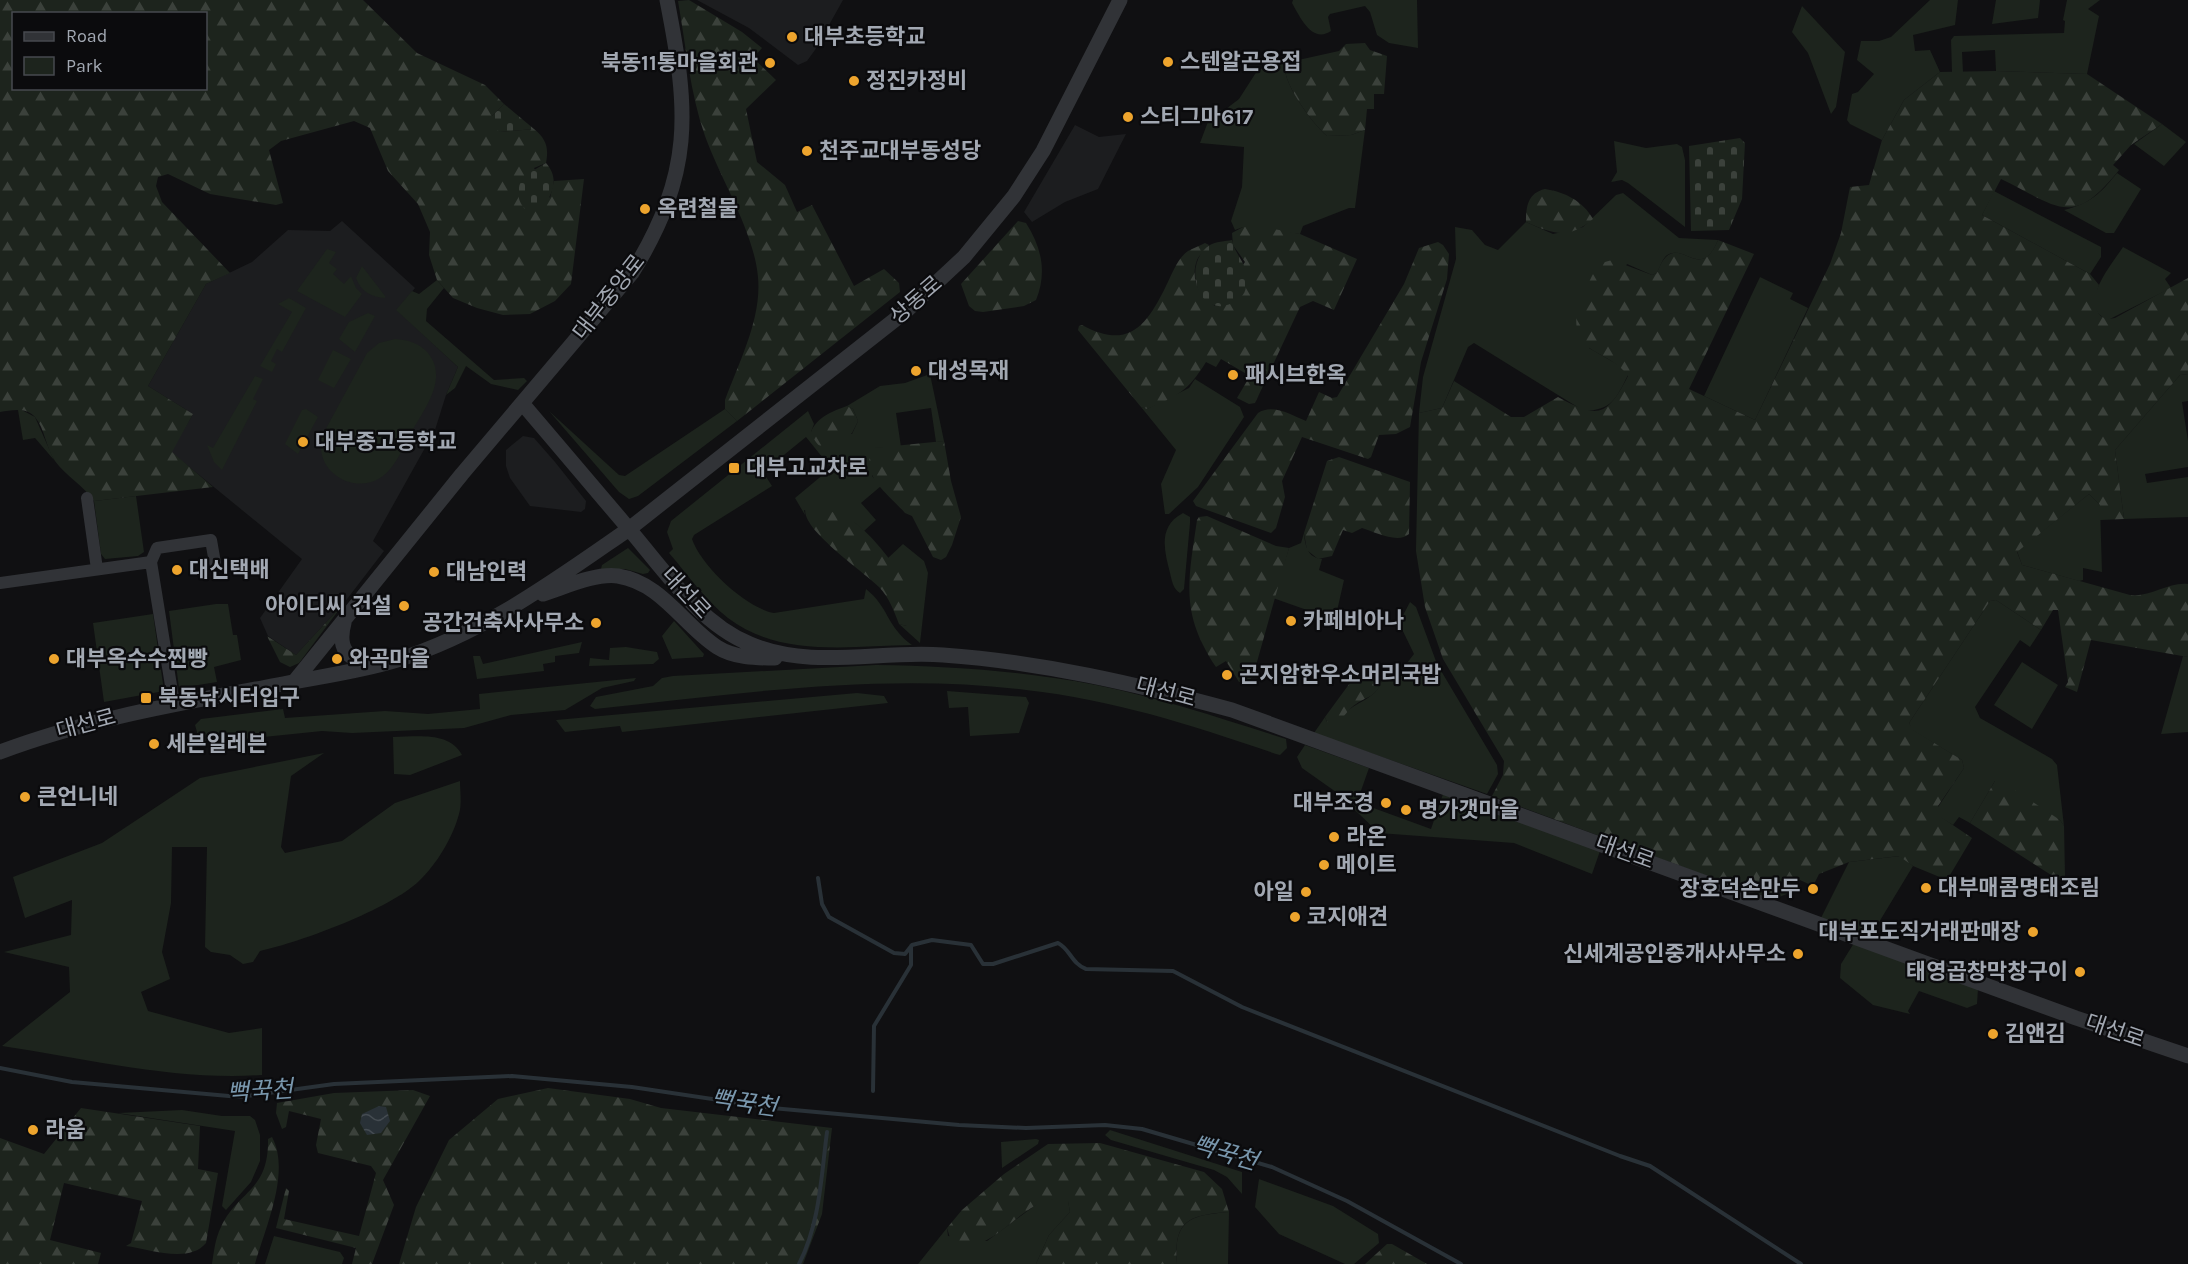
<svg xmlns="http://www.w3.org/2000/svg" width="2188" height="1264" font-family="Karla,'Noto Sans KR',sans-serif">
  <defs>
    <pattern id="forest-firs" width="22" height="20" patternUnits="userSpaceOnUse" patternTransform="scale(1.5)"><rect width="22" height="20" fill="#1d241d"/><path d="M5 1l3.5 6h-7zM16 11l3.5 6h-7z" fill="#3b413b"/></pattern>
    <pattern id="cemetery-stones" width="16" height="16" patternUnits="userSpaceOnUse" patternTransform="scale(1.5)"><rect width="16" height="16" fill="#1d241d"/><path d="M2 7V4a2 2 0 0 1 4 0v3zM10 15v-3a2 2 0 0 1 4 0v3z" fill="#3b413b"/></pattern>
    <pattern id="water-waves" width="16" height="10" patternUnits="userSpaceOnUse" patternTransform="scale(1.5)"><rect width="16" height="10" fill="#293137"/><path d="M0 5q4-4 8 0t8 0" fill="none" stroke="#454c52"/></pattern>
  </defs>
  <rect width="100%" height="100%" fill="#101012"/>
  <!-- built -->
  <path fill="#1c1d1f" d="M697 0H843L815 50 807 61 798 65 749 28Z
    M1075 125 1099 137 1126 134 1098 189 1065 202 1032 222 1024 212Z
    M342 221 415 288 397 310 458 367 446 395 435 430 373 541 384 551 344 603 296 655 268 636 260 618 302 559 171 452 193 414 148 386 206 284 252 262 288 230 330 231Z
    M523 436 534 438 555 462 586 501 585 509 581 512 530 506 510 478 506 466V450Z"/>
  <!-- green -->
  <path fill="#1d241d" d="M1293 0H1417L1418 48 1389 43 1377 35 1370 12 1365 6 1330 14 1328 17 1331 31C1312 44 1300 17 1292 3Z
    M1930 0H1958L1955 25 1913 35 1915 51 1930 50 1940 72 1904 100 1882 140 1850 124 1847 120 1852 94 1858 92 1874 74 1857 60 1861 41H1879L1891 37Z
    M1996 0H2040L2038 18 1992 24Z
    M2067 0H2100L2088 9 2099 16 2087 74 1996 71 1995 50 1962 52 1963 72H1952L1951 40 1954 36 2064 33 2065 21 2063 20Z
    M1802 6 1845 52 1836 107 1831 114 1808 53 1792 32Z
    M1285 63C1281 82 1313 124 1327 136L1351 135 1365 130 1355 208H1349L1303 226 1300 234 1243 227 1235 230 1231 221 1242 187 1244 147 1200 143 1215 103 1222 112 1239 99 1257 71 1267 66Z
    M2162 124 2186 142 2164 166 2134 144Z
    M1614 141 1646 148 1677 144 1682 147 1685 160V227L1628 183 1622 180 1611 182 1617 172Z
    M2117 173 2141 189 2114 233H2106L2064 210C2091 203 2100 194 2117 173Z
    M1994 191 2101 247V257L2090 274 1982 215Z
    M1623 193 1679 238 1718 240C1702 281 1684 242 1666 256 1662 260 1659 269 1657 273L1652 275 1627 264 1589 348 1622 367 1628 375C1616 399 1612 410 1584 411L1474 343 1468 347 1442 408 1419 413 1423 377 1456 259 1455 227 1472 230 1485 245 1498 250 1526 222 1553 234 1583 227 1616 195Z
    M2123 247 2171 273 2165 279 2171 288 2108 320C2075 307 2112 264 2123 247Z
    M327 249 336 252 329 263 337 269 333 274 344 284 351 276 356 288 362 294 345 317 297 291Z
    M362 266 385 296V298C372 297 361 292 356 278Z
    M1760 277 1793 293 1790 299 1808 308 1755 420 1704 396Z
    M437 280 444 288 427 309 426 321 494 380 524 378 527 381 518 390 491 384 466 366 455 388 446 395 458 367 396 310 412 291 419 294Z
    M289 298 306 308 282 352 277 349 271 361 276 364 272 372 260 366 292 312 278 304Z
    M368 313 375 316 355 352 339 339 349 322Z
    M395 339C409 340 419 343 428 353 449 379 424 409 411 433 403 447 395 469 380 478 366 487 346 485 333 473 322 463 319 450 322 436L367 353 379 343Z
    M333 350 351 359 334 388 318 380Z
    M930 374 944 441 936 442 931 408 896 413 901 447 875 448 872 476 881 486 861 503 876 520 864 531 855 523 804 510 805 515 795 498 831 468 806 437 763 472 772 486 694 535 692 539C701 566 746 608 774 613L864 599 866 589C889 607 886 626 912 645 849 646 781 658 728 618 705 600 688 575 669 553L673 549 667 532 671 521 808 411 814 424 811 432 852 434 858 421 853 409 847 406 880 386 905 383Z
    M2188 374V401L2182 402 2188 441V467L2145 474 2147 483 2188 477V517L2124 519 2115 450 2180 375Z
    M255 376 263 379 253 399 257 401 222 470 214 462 207 445 213 448Z
    M1195 379 1240 407 1244 417 1198 487 1169 514H1165L1161 484 1176 450 1141 407 1147 409 1189 388Z
    M20 409 35 417 54 460 35 438 23 440 18 410Z
    M306 409 318 417 298 454 285 444 302 410Z
    M725 409 737 421 638 496 629 499 619 492 549 411 619 475 625 476Z
    M2089 494 2100 505 2102 572 2083 568V580L2079 581 2022 565 2017 551Z
    M136 496 144 552 138 556 105 559 101 554 94 501Z
    M1183 513 1190 517V523L1184 589 1180 593C1173 589 1172 581 1170 573 1164 550 1158 526 1183 513Z
    M1304 533C1305 546 1308 558 1322 559L1319 570 1344 580 1335 620 1273 598 1289 548 1301 543Z
    M903 544 924 561 928 573 920 643 899 624 907 626 888 558Z
    M628 548 650 570 648 573 643 574 625 569H601L602 565Z
    M1996 600 2041 630 2030 647 2020 640 1975 707 1980 718 2052 759 2057 765 2064 826 2060 820 1995 781 1970 823 1959 817 1953 825 1938 816V807L1964 768 1962 760 1912 730 1909 723 1990 601Z
    M1410 602 1416 607 1437 664 1497 765 1498 774 1487 794 1314 733 1325 717 1327 722C1348 716 1341 714 1356 705 1369 697 1378 694 1383 678L1400 672 1414 654 1399 623Z
    M216 604H228L233 635H237L241 660 214 667 217 682 179 688 169 611Z
    M153 614 164 691 104 702 93 623Z
    M674 621 704 654 703 657 672 659 662 636Z
    M582 642 579 653 555 656V662L543 664 544 671 477 679 473 656H480L483 664Z
    M626 647 657 652 659 659 653 664 589 666 590 658 609 660 610 648Z
    M2183 656 2188 657V732L2161 734Z
    M2022 662 2058 685 2032 729 1994 705Z
    M876 665C950 666 1023 671 1096 685 1160 698 1223 719 1286 739L1287 748 1280 755 1276 754C1192 725 1114 700 1026 690 884 672 736 694 595 709L590 706 596 697 653 686 662 678 673 676Z
    M636 678 634 681 602 688 565 710 511 715 464 728 352 733 322 731 204 743 199 739 195 725 201 719 283 709 285 718 385 711 428 714 480 709 479 694Z
    M947 691 1026 697 1029 703 1019 733 970 736 968 707 949 708Z
    M857 693 884 696 888 703 622 732 620 726 565 732 556 720Z
    M393 737C417 737 449 731 462 755L410 775 394 774Z
    M1305 745 1369 768 1357 802 1431 829 1443 794 1600 851 1592 874 1514 843 1379 833 1336 792 1302 768 1297 757Z
    M324 753 291 776 281 847 285 853 342 841 395 803 460 781C460 791 462 804 459 814 453 837 437 864 419 881 390 909 301 942 260 951L253 962 243 964 230 955 211 952 205 947 207 847H172L171 903 162 952 170 979 141 992 148 1011 229 1033 262 1028V1075C176 1081 88 1059 2 1046L70 992 69 967 4 952 71 935 72 900 25 918 13 877 102 843 200 778Z
    M1900 856 1913 866 1870 937 1821 918 1849 862Z
    M1854 943 1978 989 1977 1004 1967 1008 1919 991 1908 1011 1910 1014 1873 1005 1840 978 1841 964Z
    M182 1110 222 1116H250L255 1120 260 1135V1161L251 1182 226 1210 222 1206 235 1131 118 1113Z
    M1110 1130 1242 1172V1194L1227 1177 1214 1170 1111 1140 1105 1135Z
    M1036 1139 1039 1140 1038 1144 1002 1168 1001 1142Z
    M1259 1179 1333 1206 1378 1234 1379 1243 1354 1264H1345L1279 1234 1255 1207Z
    M1059 1198 1068 1200 1070 1212 1049 1235 1036 1264H918L947 1228 948 1236 987 1241 1041 1201Z
    M1229 1212 1228 1264H1177C1173 1220 1190 1215 1229 1212Z
    M274 1236 340 1252 344 1258 342 1264H265Z"/>
  <!-- forest -->
  <path fill="url(#forest-firs)" fill-rule="evenodd" d="M0 0H363L417 53 485 85 504 104 492 116 500 132 534 129C546 139 549 147 546 163L534 168 550 198 554 181 584 179 571 284 555 301 530 314 503 315 477 308 453 298 437 280 429 255 430 232 418 204 388 171 370 128 354 121 281 141 269 150 283 203 276 205 210 194 168 174 158 177 156 186 162 202 230 273 206 284 148 386 193 414 172 452 213 487 94 501C83 485 67 477 55 461 46 448 45 429 35 417 27 407 11 410 0 412ZM14 14H206V88H14Z
    M689 0 742 32 762 48 753 58 776 80 746 109 757 162 785 185 797 212 812 205 854 286 884 269 899 283 900 292 737 421 725 409V400C739 362 762 318 758 277 754 232 721 180 705 136 690 93 686 46 678 1Z
    M1365 43 1370 50 1387 56 1384 94H1374V109H1367L1365 130 1351 135 1327 136C1313 124 1281 82 1285 63L1339 51 1346 44Z
    M1996 71 2087 74 2162 124 2131 145 2113 165 2119 170C2072 229 2059 207 2001 179L1982 215 2090 274 2099 285C2093 300 2093 323 2115 318L2188 278V374L2180 375 2115 450 2124 519 2100 520V505L2089 494 2017 552 2022 565 2130 595C2149 598 2168 582 2188 584V657L2091 640 2077 692 2065 687 2068 682 2058 610H2053L2041 630 1996 600 1990 601 1909 723 1913 730 1962 760 1964 768 1938 806V815L1972 838 1947 880 1913 866 1899 856 1849 862 1819 874 1813 886 1800 880 1794 891 1772 900 1492 796 1503 775 1504 761 1443 659 1425 607 1416 551 1419 413 1442 408 1454 381 1511 417H1524L1558 397C1598 419 1607 417 1628 376 1620 364 1606 358 1594 351 1558 330 1586 290 1598 264L1612 260 1652 275 1657 273C1659 268 1662 260 1667 256 1684 242 1701 281 1718 240L1754 254 1689 389 1755 420 1830 264 1841 233 1850 187 1869 185 1882 140 1904 100 1940 72Z
    M1545 189C1565 192 1583 201 1593 219 1568 240 1553 234 1526 222 1526 206 1528 193 1545 189Z
    M1018 221 1026 223C1042 248 1047 273 1036 300L1024 306 983 312 975 311 969 306 961 284Z
    M1258 226 1300 234 1357 259 1334 310 1313 301 1300 307 1255 403 1249 404 1237 398 1250 376 1221 359 1216 367 1206 362C1188 391 1178 396 1147 409L1141 407 1078 330 1079 326 1082 325C1128 350 1146 327 1166 286 1172 274 1177 259 1188 251 1193 248 1200 246 1205 243L1209 245C1206 250 1199 255 1197 260 1190 279 1199 296 1215 306L1245 262 1233 245 1232 233 1243 227Z
    M1438 242 1443 245 1449 254 1447 279 1421 362 1410 427 1396 434 1379 435 1371 457 1368 459 1302 437 1282 481 1285 497 1276 528 1271 533 1196 506 1193 501 1258 413C1272 403 1292 415 1306 421L1319 392 1332 398 1337 397 1404 284 1419 248Z
    M847 406 853 409 858 421 852 433 831 450C819 448 815 443 811 432 817 417 833 411 847 406Z
    M944 441 951 481 961 517 952 545 946 557 941 560 933 557 912 516 905 513C889 494 857 474 874 448Z
    M1339 457 1410 482 1409 534C1398 544 1375 532 1362 528L1352 533 1343 530 1332 556 1318 559 1307 550 1304 533 1327 461Z
    M806 507C820 507 842 514 854 522 875 537 930 600 907 626L899 624C894 611 889 597 879 587 866 573 797 527 806 507Z
    M1207 516 1276 546 1289 548 1253 676 1247 683 1239 682 1226 661 1216 667C1180 613 1188 582 1197 520L1199 517Z
    M344 603 299 663 290 667 280 662 267 636 296 655Z
    M1365 669 1383 678C1376 700 1365 695 1351 708 1346 713 1343 718 1337 723L1327 722 1325 717 1358 672Z
    M1998 779 2060 820 2064 826 2065 879 2059 880 1970 823 1995 781Z
    M548 1088 630 1099 661 1108 832 1128 822 1214 803 1264H399L416 1207 449 1140 498 1099Z
    M413 1090 430 1096 383 1180 394 1205 372 1264H352L356 1248 276 1228 286 1188 289 1191 284 1219 359 1236 376 1173 371 1166 318 1153 316 1145 321 1119 289 1111 286 1127 282 1129 276 1113 277 1103 334 1093Z
    M81 1108 200 1126 198 1169 218 1173 206 1243C189 1264 149 1249 126 1246L131 1243 142 1201 64 1183 50 1240 101 1253 98 1264H0V1138L44 1154Z
    M272 1137C291 1172 265 1228 255 1264H212C214 1252 215 1239 221 1227 238 1190 269 1192 268 1139Z
    M1100 1143 1204 1172 1222 1189 1229 1212C1190 1215 1173 1219 1177 1264H1036L1049 1235 1070 1212 1068 1201C1024 1187 995 1264 951 1241L947 1228 962 1210 1004 1174 1048 1144Z
    M1387 1244H1392L1427 1264H1365Z"/>
  <!-- cemetery -->
  <path fill="url(#cemetery-stones)" d="M504 104 534 129 500 132 491 126 492 116Z
    M1740 138 1745 143 1742 199 1729 230 1691 231 1689 146Z
    M546 163C560 179 553 195 540 210L527 211C516 201 517 191 522 177Z
    M1232 240C1236 259 1249 261 1246 287 1245 295 1239 300 1232 303 1198 320 1181 263 1210 245 1215 242 1226 241 1232 240Z"/>
  <!-- water -->
  <path fill="url(#water-waves)" d="M379 1106 386 1107 390 1121 381 1133 367 1135 360 1123 362 1114Z"/>
  <g fill="none" stroke-linecap="round" stroke-linejoin="round">
    <!-- stream -->
    <path stroke="#293137" stroke-width="4" d="M818 878 822 904 829 917 894 953 905 954 912 945 932 940 971 945 983 964H993L1058 943C1070 949 1072 964 1086 969L1173 971 1242 1007 1620 1156 1650 1166 1801 1264
      M0 1068 72 1082 240 1097 334 1084 512 1076 632 1087 772 1108 959 1125 1026 1128 1105 1125 1142 1129 1272 1167 1347 1201 1461 1264
      M873 1091 874 1026 911 965V946
      M799 1264C820 1223 821 1177 827 1132"/>
    <!-- minor -->
    <path stroke="#313337" stroke-width="12" d="M87 498 97 569
      M0 583 151 562
      M174 704 151 562 157 548 211 540 215 563"/>
    <!-- tertiary -->
    <path stroke="#313337" stroke-width="15" d="M522 403 629 529 906 311 964 257 1014 196 1043 151 1120 0
      M543 594C565 587 595 573 618 576 662 583 683 625 717 647 734 658 756 658 775 658
      M344 623C337 649 347 659 373 666
      M294 682 462 474 632 273C694 172 689 112 667 0
      M0 752C90 718 183 703 277 685 317 677 358 672 397 660 484 633 555 580 629 529 664 570 699 623 750 644 811 670 879 650 943 655 1042 662 1136 684 1232 710L2076 1018 2188 1056"/>
  </g>
  <!-- markers -->
  <g fill="#eda42d" stroke="#0b0b0d" stroke-width="2">
    <circle cx="792" cy="37" r="6"/>
    <circle cx="1168" cy="62" r="6"/>
    <circle cx="770" cy="63" r="6"/>
    <circle cx="854" cy="81" r="6"/>
    <circle cx="1128" cy="117" r="6"/>
    <circle cx="807" cy="151" r="6"/>
    <circle cx="645" cy="209" r="6"/>
    <circle cx="916" cy="371" r="6"/>
    <circle cx="1233" cy="375" r="6"/>
    <circle cx="303" cy="442" r="6"/>
    <rect x="728" y="462" width="12" height="12" rx="3"/>
    <circle cx="177" cy="570" r="6"/>
    <circle cx="434" cy="572" r="6"/>
    <circle cx="404" cy="606" r="6"/>
    <circle cx="1291" cy="621" r="6"/>
    <circle cx="596" cy="623" r="6"/>
    <circle cx="54" cy="659" r="6"/>
    <circle cx="337" cy="659" r="6"/>
    <circle cx="1227" cy="675" r="6"/>
    <rect x="140" y="692" width="12" height="12" rx="3"/>
    <circle cx="154" cy="744" r="6"/>
    <circle cx="25" cy="797" r="6"/>
    <circle cx="1386" cy="803" r="6"/>
    <circle cx="1406" cy="810" r="6"/>
    <circle cx="1334" cy="837" r="6"/>
    <circle cx="1324" cy="865" r="6"/>
    <circle cx="1926" cy="888" r="6"/>
    <circle cx="1813" cy="889" r="6"/>
    <circle cx="1306" cy="892" r="6"/>
    <circle cx="1295" cy="917" r="6"/>
    <circle cx="2033" cy="932" r="6"/>
    <circle cx="1798" cy="954" r="6"/>
    <circle cx="2080" cy="972" r="6"/>
    <circle cx="1993" cy="1034" r="6"/>
    <circle cx="33" cy="1130" r="6"/>
  </g>
  <g text-anchor="middle" dominant-baseline="central" stroke-width="4.5" stroke-linejoin="round" paint-order="stroke">
    <!-- poi labels -->
    <g font-size="22" font-weight="bold" fill="#a2a8b2" stroke="#0b0b0d" text-anchor="start">
      <text x="804" y="37">대부초등학교</text>
      <text x="1180" y="62">스텐알곤용접</text>
      <text x="758" y="63" text-anchor="end">북동11통마을회관</text>
      <text x="866" y="81">정진카정비</text>
      <text x="1140" y="117">스티그마617</text>
      <text x="819" y="151">천주교대부동성당</text>
      <text x="657" y="209">옥련철물</text>
      <text x="928" y="371">대성목재</text>
      <text x="1245" y="375">패시브한옥</text>
      <text x="315" y="442">대부중고등학교</text>
      <text x="746" y="468">대부고교차로</text>
      <text x="189" y="570">대신택배</text>
      <text x="446" y="572">대남인력</text>
      <text x="392" y="606" text-anchor="end">아이디씨 건설</text>
      <text x="1303" y="621">카페비아나</text>
      <text x="584" y="623" text-anchor="end">공간건축사사무소</text>
      <text x="66" y="659">대부옥수수찐빵</text>
      <text x="349" y="659">와곡마을</text>
      <text x="1239" y="675">곤지암한우소머리국밥</text>
      <text x="158" y="698">북동낚시터입구</text>
      <text x="166" y="744">세븐일레븐</text>
      <text x="37" y="797">큰언니네</text>
      <text x="1374" y="803" text-anchor="end">대부조경</text>
      <text x="1418" y="810">명가갯마을</text>
      <text x="1346" y="837">라온</text>
      <text x="1336" y="865">메이트</text>
      <text x="1938" y="888">대부매콤명태조림</text>
      <text x="1801" y="889" text-anchor="end">장호덕손만두</text>
      <text x="1294" y="892" text-anchor="end">아일</text>
      <text x="1307" y="917">코지애견</text>
      <text x="2021" y="932" text-anchor="end">대부포도직거래판매장</text>
      <text x="1786" y="954" text-anchor="end">신세계공인중개사사무소</text>
      <text x="2068" y="972" text-anchor="end">태영곱창막창구이</text>
      <text x="2005" y="1034">김앤김</text>
      <text x="45" y="1130">라움</text>
    </g>
    <!-- street labels -->
    <g font-size="22" fill="#a2a8b2" stroke="#0b0b0d">
      <text transform="translate(609 297) rotate(-52)">대부중앙로</text>
      <text transform="translate(916 300) rotate(-41)">상동로</text>
      <text transform="translate(686 593) rotate(47)">대선로</text>
      <text transform="translate(1166 692) rotate(15)">대선로</text>
      <text transform="translate(86 724) rotate(-15)">대선로</text>
      <text transform="translate(1625 852) rotate(20)">대선로</text>
      <text transform="translate(2115 1031) rotate(19)">대선로</text>
    </g>
    <!-- water labels -->
    <g font-size="24" font-style="italic" fill="#7997ad" stroke="#0b0b0d">
      <text transform="translate(260 1091) rotate(-4)">뻑꾹천</text>
      <text transform="translate(744 1103) rotate(8)">뻑꾹천</text>
      <text transform="translate(1225 1153) rotate(16)">뻑꾹천</text>
    </g>
  </g>
  <!-- legend -->
  <rect x="12" y="12" width="195" height="78" fill="#0b0b0d" stroke="#474a4f" stroke-width="1.5"/>
  <rect x="24" y="32" width="30" height="9" fill="#313337" stroke="#474a4f" stroke-width="1.5"/>
  <text x="66" y="42" font-size="18" fill="#a2a8b2">Road</text>
  <rect x="24" y="57" width="30" height="18" fill="#1d241d" stroke="#474a4f" stroke-width="1.5"/>
  <text x="66" y="72" font-size="18" fill="#a2a8b2">Park</text>
</svg>
